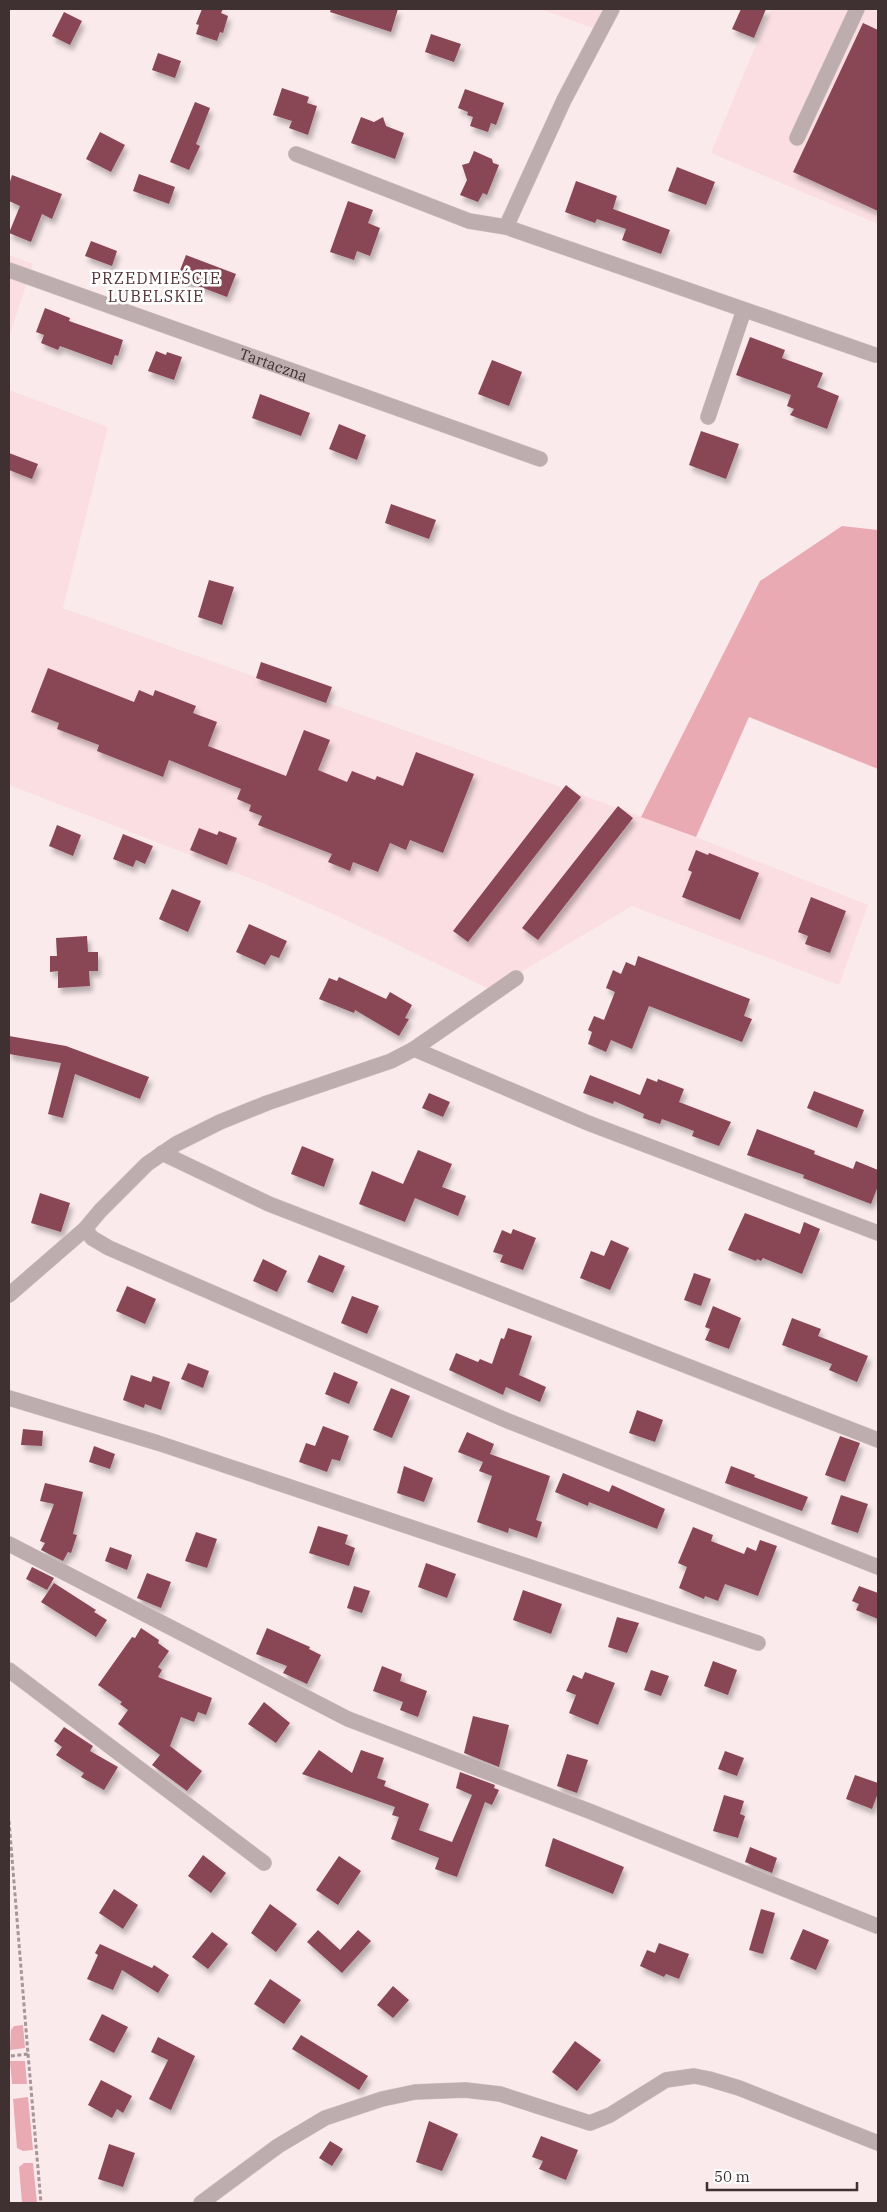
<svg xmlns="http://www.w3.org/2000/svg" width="887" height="2212" font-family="'IBM Plex Serif',serif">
  <defs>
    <filter id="shadow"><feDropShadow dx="3" dy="5.5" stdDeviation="2.5" flood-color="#0004"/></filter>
  </defs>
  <rect width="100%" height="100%" fill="#faeaec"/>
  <!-- built -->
  <path fill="#fbdee2" d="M541 9H604L595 29Z
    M771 9H878V224L711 153Z
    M9 255 33 264 9 337Z
    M9 390 108 427 63 608 446 745 696 837 868 905 839 985 632 906 491 990 344 919 260 882 9 785Z"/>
  <!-- green -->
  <path fill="#eaaab4" d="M842 526 878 530V769L749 717 696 837 641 817 760 581Z
    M23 2025 25 2048 10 2050 11 2030 14 2026Z
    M10 2061H25L27 2084H12Z
    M28 2097 33 2150 23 2151 17 2148 13 2099Z
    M24 2163H33L37 2203H22L19 2167Z"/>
  <!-- building -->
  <path fill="#894754" filter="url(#shadow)" d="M202 9H223L221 13 228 16 223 33 220 32 217 41 196 34 199 25 196 24Z
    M331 9H398L391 32 330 12Z
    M741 9H766L754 38 732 29Z
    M64 12 82 21 70 45 52 36Z
    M863 23 878 30V211L793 172Z
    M431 34 461 44 454 62 425 52Z
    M158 53 181 61 175 78 152 70Z
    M282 88 309 97 307 103 317 106 308 135 289 128 292 121 273 115Z
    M465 89 504 103 496 125 491 123 488 132 470 126 473 117 467 115 468 112 458 108Z
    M195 102 210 108 196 144 200 146 189 170 170 162Z
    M361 117 374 122 383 117 386 126 404 133 395 159 351 143Z
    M100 132 125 145 111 172 86 159Z
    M474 151 492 159 493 163 499 165 487 195 483 193 478 202 460 195 467 180 462 165 469 163Z
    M677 167 715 182 706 205 668 191Z
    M139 174 175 187 169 204 133 191Z
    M12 175 62 194 52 219 42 214 31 242 9 233 20 206 9 201V185Z
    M576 181 617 196 613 209 670 230 661 254 622 240 626 229 597 219 595 223 565 212Z
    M348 201 373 210 368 223 380 228 370 256 357 251 354 260 330 252Z
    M91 241 117 251 112 266 85 256Z
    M186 255 236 274 227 297 177 278Z
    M45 308 70 318 69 321 123 340 118 356 115 355 112 365 60 346 58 350 41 343 44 335 36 332Z
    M750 337 785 350 782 358 823 373 817 387 839 396 827 429 790 415 794 409 787 406 791 395 736 375Z
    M156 351 166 355 167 352 182 357 174 380 148 371Z
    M492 360 522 372 509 406 478 394Z
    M260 394 310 413 301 436 252 418Z
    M339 424 366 435 357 460 329 449Z
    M701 431 739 444 726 479 689 465Z
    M9 453 38 464 32 479 9 470Z
    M391 504 436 520 429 539 385 523Z
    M209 580 234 587 222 625 198 617Z
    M261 662 332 687 326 703 256 678Z
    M48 668 134 702 139 690 153 696 155 690 196 706 193 713 217 722 208 746 286 776 304 730 330 740 318 770 347 782 352 771 375 780 377 776 403 786 416 752 474 774 443 853 410 840 406 850 390 843 378 872 353 862 350 871 328 862 332 854 258 825 262 816 249 811 251 805 237 799 241 789 169 760 163 777 97 751 99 745 57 729 59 723 31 712Z
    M566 785 581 797 468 942 453 931Z
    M618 806 633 818 538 940 522 928Z
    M57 825 81 835 73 856 49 846Z
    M199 828 217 835 219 831 237 838 227 865 190 850Z
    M123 834 153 846 145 864 136 860 133 867 113 859Z
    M696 850 708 855 709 853 759 873 740 920 682 897 692 872 688 870Z
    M172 889 201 901 188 932 159 919Z
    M811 897 846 911 830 953 805 944 808 936 798 932Z
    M249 924 287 941 279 958 271 955 265 965 236 952Z
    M87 936 88 952H98V971H89L90 986 58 988V971L50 972V956H57L56 938Z
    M638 956 750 999 744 1016 752 1019 742 1042 649 1006 632 1049 611 1040 606 1052 588 1044 592 1032 588 1030 594 1016 604 1020 615 992 606 988 613 970 621 974 626 962 635 966Z
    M339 977 386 999 390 992 412 1005 405 1018 409 1019 399 1036 355 1010 354 1013 319 999 329 978 337 981Z
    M9 1036 66 1046 149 1077 140 1099 75 1074 63 1118 48 1114 61 1063 9 1054Z
    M590 1075 640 1095 647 1078 657 1082 658 1079 684 1089 679 1102 731 1122 719 1146 692 1136 694 1131 662 1119 660 1124 643 1118 644 1114 614 1101 613 1104 583 1093Z
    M814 1091 864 1110 857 1128 807 1108Z
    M429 1093 450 1102 443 1117 422 1108Z
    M757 1129 815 1151 814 1154 853 1169 856 1161 878 1170V1186L871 1204 803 1178 804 1175 747 1155Z
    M302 1146 334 1159 324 1187 291 1174Z
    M418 1150 452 1164 442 1187 466 1196 458 1216 415 1198 405 1222 359 1204 372 1171 403 1184Z
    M40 1193 70 1203 61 1232 31 1223Z
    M745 1213 800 1234 804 1222 820 1229 802 1274 763 1258 761 1261 757 1259 756 1261 728 1250Z
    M513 1229 536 1238 523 1270 500 1262 503 1255 493 1252 502 1230 511 1234Z
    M611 1240 629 1248 610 1290 580 1278 591 1251 604 1256Z
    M319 1255 345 1266 333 1293 307 1282Z
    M263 1259 287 1271 277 1292 253 1281Z
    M694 1273 711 1279 701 1306 684 1300Z
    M127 1286 156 1299 145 1324 116 1311Z
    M352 1296 379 1306 367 1334 341 1323Z
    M713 1306 741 1318 729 1349 705 1340 710 1329 705 1327Z
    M792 1318 821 1329 818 1336 868 1356 857 1382 829 1370 832 1364 782 1345Z
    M508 1328 532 1336 519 1375 546 1387 540 1402 506 1387 503 1395 449 1370 456 1353 478 1362 480 1359 492 1364 501 1338 504 1339Z
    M188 1363 209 1371 203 1388 181 1379Z
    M334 1372 358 1382 349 1404 325 1394Z
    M131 1375 151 1382 153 1376 170 1382 161 1410 145 1404 144 1408 123 1400Z
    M391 1388 410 1396 392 1438 373 1430Z
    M637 1410 663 1420 655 1442 629 1433Z
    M323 1426 349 1436 340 1461 332 1459 327 1472 299 1462 306 1443 315 1446Z
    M23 1429 43 1431 42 1446 21 1445Z
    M467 1432 494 1444 490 1454 550 1476 536 1520 542 1522 537 1538 509 1528 508 1533 477 1522 492 1476 479 1471 483 1462 458 1452Z
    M840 1436 860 1443 845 1482 825 1475Z
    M94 1446 115 1454 110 1469 89 1462Z
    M404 1466 433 1478 424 1502 397 1493Z
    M731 1466 755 1475 754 1477 808 1497 802 1511 725 1483Z
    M563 1473 609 1492 612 1485 665 1509 657 1529 589 1502 588 1506 555 1492Z
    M45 1483 83 1492 73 1534 77 1535 71 1553 68 1552 63 1561 41 1550 45 1543 40 1541 54 1504 40 1501Z
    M841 1495 868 1504 858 1533 831 1524Z
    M318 1526 348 1535 345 1544 355 1548 349 1566 309 1553Z
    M693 1527 713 1535 711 1541 744 1554 747 1547 756 1551 760 1540 777 1546 758 1596 725 1584 718 1601 705 1596 704 1599 679 1588 687 1567 678 1563Z
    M196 1532 217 1539 207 1568 185 1561Z
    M110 1547 132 1555 127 1570 105 1561Z
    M426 1563 456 1574 447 1598 418 1587Z
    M32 1567 54 1578 47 1590 26 1579Z
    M147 1573 171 1582 161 1608 137 1598Z
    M54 1583 96 1610 94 1612 107 1620 96 1637 41 1602Z
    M354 1586 370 1591 362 1613 347 1608Z
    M859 1586 878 1593V1619L856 1610 859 1604 852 1601Z
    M523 1590 562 1604 551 1634 513 1620Z
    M617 1617 639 1623 627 1653 608 1647Z
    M141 1628 159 1640 158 1643 169 1651 158 1667 162 1670 158 1677 212 1698 206 1715 198 1712 194 1722 181 1717 170 1746 202 1771 187 1791 152 1765 160 1755 118 1724 128 1710 120 1704 122 1702 98 1685 132 1637 135 1638Z
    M267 1628 310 1647 309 1649 321 1655 307 1684 283 1673 287 1666 256 1654Z
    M713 1661 737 1670 728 1695 704 1686Z
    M382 1666 402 1674 400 1681 427 1691 418 1717 400 1710 403 1702 373 1691Z
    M651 1670 669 1676 661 1696 644 1690Z
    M585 1672 615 1683 598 1725 569 1713 576 1695 566 1691 573 1675 582 1679Z
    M264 1702 290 1723 276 1743 248 1724Z
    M473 1716 509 1725 499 1767 464 1753Z
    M64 1727 93 1746 90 1751 118 1767 104 1790 81 1777 84 1773 56 1755 62 1747 54 1741Z
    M319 1750 352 1773 361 1750 384 1758 377 1778 386 1781 384 1786 429 1804 419 1830 452 1842 472 1795 456 1788 460 1772 495 1785 494 1788 499 1790 492 1805 485 1802 457 1877 435 1869 439 1858 391 1839 399 1817 392 1815 395 1807 302 1774Z
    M725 1751 744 1758 737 1776 718 1769Z
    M567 1754 588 1760 577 1793 557 1786Z
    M855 1775 878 1783V1793L872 1809 846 1799Z
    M724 1795 744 1801 740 1814 745 1816 738 1838 713 1831Z
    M553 1838 624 1867 613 1894 545 1866Z
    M750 1847 777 1858 772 1873 745 1862Z
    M203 1855 226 1873 211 1893 188 1876Z
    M339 1856 361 1871 338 1905 316 1890Z
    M114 1889 138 1905 123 1929 99 1913Z
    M270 1904 297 1924 276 1952 251 1933Z
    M761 1909 775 1913 763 1954 749 1950Z
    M803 1929 829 1940 816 1970 790 1959Z
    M318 1930 340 1950 358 1930 371 1941 342 1973 307 1942Z
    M212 1932 228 1944 208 1969 192 1957Z
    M659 1943 689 1954 679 1979 666 1974 664 1977 640 1966 647 1950 655 1953Z
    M100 1944 152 1968 154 1965 169 1975 158 1993 122 1970 113 1990 87 1979 98 1955 95 1953Z
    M270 1979 301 2000 284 2024 254 2004Z
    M393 1986 409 2000 393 2018 377 2005Z
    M102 2014 128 2027 114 2053 89 2040Z
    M301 2035 368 2076 359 2090 292 2049Z
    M158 2037 195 2056 171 2110 149 2099 168 2060 151 2052Z
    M575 2041 601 2060 577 2091 552 2072Z
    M101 2080 132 2096 123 2113 117 2109 112 2118 88 2105Z
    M429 2121 458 2134 442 2171 416 2162Z
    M541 2136 578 2150 566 2180 539 2169 543 2161 532 2157Z
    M330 2141 343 2149 332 2166 319 2158Z
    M109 2144 135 2153 123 2187 98 2179Z"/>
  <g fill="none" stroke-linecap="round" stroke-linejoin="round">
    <!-- minor casing -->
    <g stroke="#d5c5c7" stroke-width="16">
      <g id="minor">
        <path d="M797 138 857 9"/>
        <path d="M296 154 469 221 506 227 875 355"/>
        <path d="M506 227 564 100 612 9"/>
        <path id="s1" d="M9 270 540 459"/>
        <path d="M708 417 744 310"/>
        <path d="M414 1049 588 1123 878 1233"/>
        <path d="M162 1153 269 1204 878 1440"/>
        <path d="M85 1229 92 1238 109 1248 508 1421 878 1567"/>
        <path d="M9 1295 85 1229 100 1211 147 1164 176 1144 220 1122 267 1103 391 1061 414 1049 516 978"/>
        <path d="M9 1398 158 1443 758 1643"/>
        <path d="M9 1544 348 1719 589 1811 877 1926"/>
        <path d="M9 1670 264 1863"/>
        <path d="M201 2203 278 2146 325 2118 382 2099 415 2092 465 2090 500 2094 590 2123 610 2115 666 2080 694 2076 709 2079 739 2088 878 2143"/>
      </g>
    </g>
    <!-- path -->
    <path stroke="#a69698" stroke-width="3" stroke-dasharray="4 2.5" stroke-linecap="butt" d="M9 1821 28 2054 10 2056
      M28 2054 41 2203"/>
    <!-- minor -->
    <use href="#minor" stroke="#beadaf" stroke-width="15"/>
  </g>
  <g text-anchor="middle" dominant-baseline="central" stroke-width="5" stroke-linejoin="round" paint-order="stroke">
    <!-- street labels -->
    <g font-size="15" fill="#3f3032" stroke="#fff">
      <text stroke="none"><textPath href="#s1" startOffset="281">Tartaczna</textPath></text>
    </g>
    <!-- neighbourhood labels -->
    <g font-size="16" letter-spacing="1" fill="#513338" stroke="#fff">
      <text x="156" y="278">PRZEDMIEŚCIE<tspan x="156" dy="18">LUBELSKIE</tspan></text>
    </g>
  </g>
  <!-- border -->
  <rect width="887" height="2212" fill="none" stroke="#3f3032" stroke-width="20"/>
  <!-- scale -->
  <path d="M707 2182v8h150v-8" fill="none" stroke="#3f3032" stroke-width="2.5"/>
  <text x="714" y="2182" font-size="15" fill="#3f3032" stroke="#ffffff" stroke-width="4" paint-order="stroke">50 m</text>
</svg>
